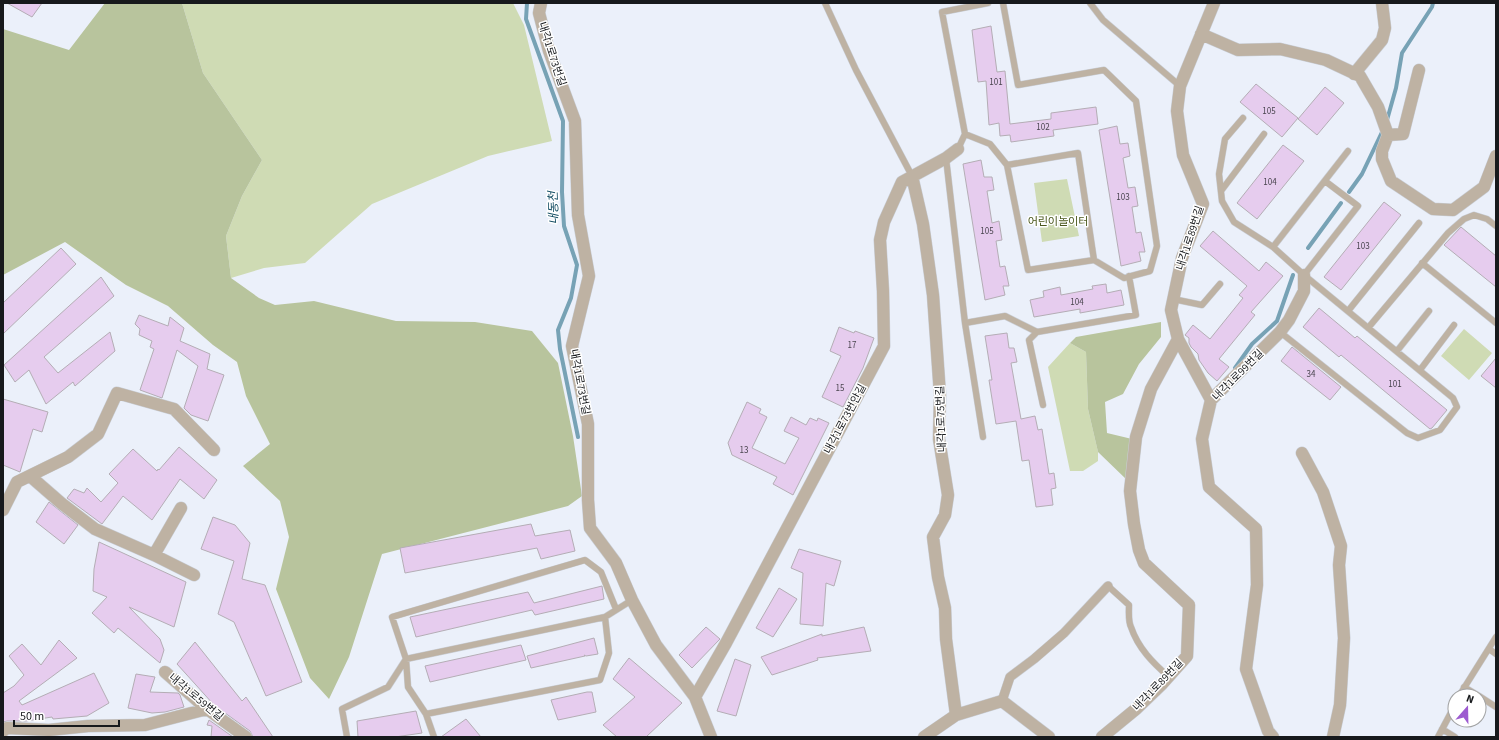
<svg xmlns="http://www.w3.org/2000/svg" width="1499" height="740" font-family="'Source Sans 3','Noto Sans KR',sans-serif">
  <rect width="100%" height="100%" fill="#ebf0fa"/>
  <!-- green -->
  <path fill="#cfdbb4" d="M182 3H513L524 25 552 141 488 156 372 204 305 263 264 268 231 278 226 236 242 196 262 160 203 73Z
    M1067 179 1079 236 1042 242 1034 183Z
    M1464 329 1492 353 1469 380 1441 356Z
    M1070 343 1086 352 1088 409 1098 452V461L1083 471H1070L1048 367Z"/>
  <!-- forest -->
  <path fill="#b8c49d" d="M105 3H182L203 73 262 160 242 196 226 236 231 278 259 298 275 305 314 301 396 321 475 322 532 331 558 363 573 436 582 496 568 506 382 554 349 657 329 699 310 678 276 589 289 537 280 501 243 466 270 444 246 396 237 362 213 345 168 306 126 285 65 242 3 275V29L69 50Z
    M1161 322V337L1139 364 1123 394 1105 402 1107 433 1132 439 1127 480 1098 452 1088 409 1086 352 1070 343 1076 337Z"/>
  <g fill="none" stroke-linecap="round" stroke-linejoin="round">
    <!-- stream -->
    <path stroke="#77a2b5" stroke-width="4" d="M527 3 526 19 563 121 562 192 564 226 577 265 571 298 558 330 560 349 578 437
      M1387 120 1396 88 1402 53 1432 7 1433 3
      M1349 192 1362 174 1383 130
      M1308 248 1341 203
      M1235 368 1252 344 1277 321 1293 275"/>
  </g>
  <!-- building -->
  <path fill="#e6ccee" stroke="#b4adb5" d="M7 3H42L32 17Z
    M991 26 997 72 1005 71 1010 124 1051 119V113L1096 107 1098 124 1053 130 1054 136 1011 142 1010 135 1000 136 999 123 989 125 986 81 978 82 972 30Z
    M1256 84 1298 118 1282 137 1240 102Z
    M1325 87 1344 103 1317 135 1298 119Z
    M1117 126 1120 144 1128 143 1130 156 1123 158 1128 188 1135 187 1138 206 1132 207 1136 233 1141 232 1145 252H1139L1141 261 1121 266 1099 130Z
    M1283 145 1304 161 1257 219 1237 203Z
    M981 160 984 177H992L994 190 987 191 992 223 999 221 1002 240 996 241 1000 267 1005 266 1009 286H1003L1005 295 985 300 963 164Z
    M1384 202 1401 215 1341 290 1324 277Z
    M1461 227 1496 256V287L1444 245Z
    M1213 231 1259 271 1266 262 1283 276 1251 312 1255 315 1219 359 1229 367 1217 381 1208 373 1199 360 1198 354 1191 347 1189 343V338L1185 335 1193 325 1210 339 1243 298 1239 295 1247 286 1200 246Z
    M61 248 76 264 3 334V303Z
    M101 277 114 296 44 357 58 373 110 332 115 351 75 386 73 382 46 404 29 370 15 382 4 365Z
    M1106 284 1107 293 1121 290 1124 305 1080 313V309L1034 317 1030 300 1044 297 1043 291 1060 287 1061 295 1093 289 1092 286Z
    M1319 308 1355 338 1357 336 1447 410 1432 428 1430 429 1341 355 1339 357 1303 327Z
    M139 315 168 326 170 317 184 328 180 341 210 354 207 369 224 375 208 421 191 415 184 408 198 366 177 350 162 398 140 390 154 349 150 347 152 341 139 335 140 329 135 324Z
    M839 327 854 333 855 331 874 338 863 368 843 407 822 397 841 356 830 351Z
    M1007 333 1009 348H1014L1017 362 1011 363 1021 419 1035 416 1038 430 1042 429 1049 474 1054 473 1056 488 1051 489 1053 505 1036 507 1029 460 1022 461 1016 421 996 424 989 380H992L985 336Z
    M1292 347 1341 387 1330 400 1281 361Z
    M1496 358V388L1481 376Z
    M3 399 48 412 42 432 33 429 20 472 3 465Z
    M747 402 761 409 759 413 767 417 752 448 785 464 799 438 784 431 791 417 806 425 810 418 817 421 818 418 829 423 793 495 773 484 777 477 732 455 728 443Z
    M179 447 217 480 204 499 180 479 152 520 123 496 102 524 67 498 74 489 84 493 87 488 101 502 118 483 109 474 133 449 157 471 158 469 159 470Z
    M49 502 78 525 64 544 36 522Z
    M213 517 235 525 250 543 242 579 265 585 302 682 266 696 234 622 218 614 234 561 201 549Z
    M531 524 535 536 570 530 575 551 541 559 537 548 405 573 400 548Z
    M99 542 186 582 174 627 129 607 160 639 164 650 160 663 118 628 114 633 92 613 107 597 93 591 94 569Z
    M799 549 841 561 834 586 826 583 823 626 800 624 803 573 791 568Z
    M602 586 604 599 535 615 532 610 416 637 410 617 528 592 534 603Z
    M779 588 797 599 773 637 756 628Z
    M706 627 720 639 692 668 679 655Z
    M864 627 871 651 817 658 818 660 772 675 761 657 822 634V636Z
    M594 638 598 654 586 656 584 655 585 656 531 668 527 656Z
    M59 640 77 658 19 701 22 705 94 673 109 703 87 716 53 719 52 717 26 721H7L3 722V693L14 686 24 675 9 656 22 644 41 665Z
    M195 642 242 701 246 697 273 737H253L250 731 214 705 177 664Z
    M521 645 526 660 430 682 425 666Z
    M629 658 682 703 646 737H617L603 725 635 697 613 679Z
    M735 659 751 665 736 716 717 711Z
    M136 674 155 677 150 692 178 693 180 695 184 707 165 712 152 713 128 708Z
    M587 692H592L596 712 558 720 551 700Z
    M416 711 422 733 395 737H358L357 721Z
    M466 719 481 737H441Z
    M209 720 233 737H211L212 726 207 725Z"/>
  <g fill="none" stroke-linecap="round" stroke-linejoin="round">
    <!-- service casing -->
    <g stroke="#c9ced6" stroke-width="7">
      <path id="service" d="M825 3 856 70 912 176
        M1090 3 1103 20 1180 86
        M1243 118 1225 139 1219 174 1222 201 1234 222 1273 247
        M965 134 990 144 1007 165 1078 153 1094 260 1124 278 1150 271 1157 246 1136 101 1104 70 1018 85 1003 3
        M958 149 965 134 942 12 988 3
        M946 158 965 323 983 437
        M1007 165 1028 270 1094 260
        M1221 191 1264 134
        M1422 263 1496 323
        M1304 275 1358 206 1325 181
        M1173 299 1202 305 1220 284
        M1348 311 1419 223
        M965 323 1005 316 1037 332 1136 315 1129 276
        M1368 328 1448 233 1464 219 1474 215 1487 219 1496 226
        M1037 332 1029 340 1043 405
        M1280 332 1407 433 1418 438 1440 430 1457 407 1453 398 1304 275 1273 247 1348 151
        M1397 351 1429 311
        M1420 370 1454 325
        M1108 586 1129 605C1129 612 1128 621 1131 627 1138 648 1153 663 1169 677
        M1489 649 1496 654
        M1464 687 1479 696
        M1459 696 1496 637
        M1479 696 1496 707
        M426 714 408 687 406 659 392 617 585 560 601 572 616 609
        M1442 729 1455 737
        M347 737 342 709 388 687 406 659 605 617 632 600
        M434 737 426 714 600 680 609 653 605 617
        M1438 737 1455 705"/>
    </g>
    <!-- pedestrian casing -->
    <g stroke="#c9ced6" stroke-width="10">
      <path id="pedestrian" d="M1002 701 1010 677 1034 659 1064 633 1108 586"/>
    </g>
    <!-- minor casing -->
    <g stroke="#c9ced6" stroke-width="13">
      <path id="minor" d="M541 3 539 13 549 51 575 121 578 215 589 276 572 346 588 424V500L590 528 616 563 632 600 656 645 695 697 711 737
        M1201 34 1238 50 1280 49 1326 60 1360 76 1378 107 1388 135 1382 151V159L1391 181 1433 209 1453 210 1484 187 1496 156
        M1354 74 1382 40 1385 28 1382 3
        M1388 135 1403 134 1419 70
        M912 176 923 224 933 295 940 395 939 439 948 495 945 515 933 537 938 577 945 608 946 639 956 715 924 737
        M1211 400 1178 339 1171 310 1182 258 1203 204 1183 155 1177 111 1180 86 1214 3
        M1302 453 1323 492 1341 546 1339 565 1344 638 1340 705 1333 737
        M30 476 61 503 95 529 154 555 194 575
        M3 510 17 482 68 457 98 434 117 393 174 409 214 450
        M154 555 181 508
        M165 672 207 709 246 737
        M695 697 726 643 884 346 883 291 880 240 884 222 902 182 946 158 958 149
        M956 715 1002 701 1049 737
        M3 731 7 728 49 730 88 726 145 725 207 709
        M1102 737 1136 709 1162 684 1187 656 1189 605 1144 563 1139 550 1134 524 1130 491 1136 437 1151 389 1178 339
        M1273 737 1268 731 1246 669 1257 585 1256 529 1209 487 1202 439 1211 400 1280 332 1289 320 1304 291V275"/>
    </g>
    <!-- service -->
    <use href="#service" stroke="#beb2a3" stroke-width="6"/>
    <!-- pedestrian -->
    <use href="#pedestrian" stroke="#beb2a3" stroke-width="9"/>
    <!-- minor -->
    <use href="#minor" stroke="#beb2a3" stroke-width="12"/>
  </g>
  <g text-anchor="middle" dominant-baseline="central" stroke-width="3" stroke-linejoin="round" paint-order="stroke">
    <!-- number labels -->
    <g font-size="9" fill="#4b4650">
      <text x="996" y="82">101</text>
      <text x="1269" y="111">105</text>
      <text x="1043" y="127">102</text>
      <text x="1270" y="182">104</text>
      <text x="1123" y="197">103</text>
      <text x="987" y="231">105</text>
      <text x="1363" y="246">103</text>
      <text x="1077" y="302">104</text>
      <text x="852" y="345">17</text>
      <text x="1311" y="374">34</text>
      <text x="1395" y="384">101</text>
      <text x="840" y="388">15</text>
      <text x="744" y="450">13</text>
    </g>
    <!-- street labels -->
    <g font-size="11" fill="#17191c" stroke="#fff">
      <text transform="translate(552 54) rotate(72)">내각1로73번길</text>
      <text transform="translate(1190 238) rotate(-72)">내각1로89번길</text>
      <text transform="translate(1238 375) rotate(-45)">내각1로99번길</text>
      <text transform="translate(580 382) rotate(79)">내각1로73번길</text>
      <text transform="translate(845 419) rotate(-62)">내각1로73번안길</text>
      <text transform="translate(941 419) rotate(-92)">내각1로75번길</text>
      <text transform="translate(1158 685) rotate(-46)">내각1로89번길</text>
      <text transform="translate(196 697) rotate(40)">내각1로59번길</text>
    </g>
    <!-- park labels -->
    <g font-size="11" fill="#4b591e" stroke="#fff">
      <text x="1058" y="221">어린이놀이터</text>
    </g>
    <!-- water labels -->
    <g font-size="12" font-style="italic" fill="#114b61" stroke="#fff">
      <text transform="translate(554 208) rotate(-92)">내동천</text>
    </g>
  </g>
  <!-- border -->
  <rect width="1499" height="740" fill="none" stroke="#17191c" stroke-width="8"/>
  <!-- north arrow -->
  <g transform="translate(1467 708) rotate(20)"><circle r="19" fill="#ffffff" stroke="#a2a3a4"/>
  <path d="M0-3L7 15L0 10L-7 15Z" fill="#9d5bd0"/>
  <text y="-6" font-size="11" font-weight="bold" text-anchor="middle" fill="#17191c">N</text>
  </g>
  <!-- scale -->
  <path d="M14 720v6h105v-6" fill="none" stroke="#17191c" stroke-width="2"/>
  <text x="20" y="720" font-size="12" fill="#17191c" stroke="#ffffff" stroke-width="3" paint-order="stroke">50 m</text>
</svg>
